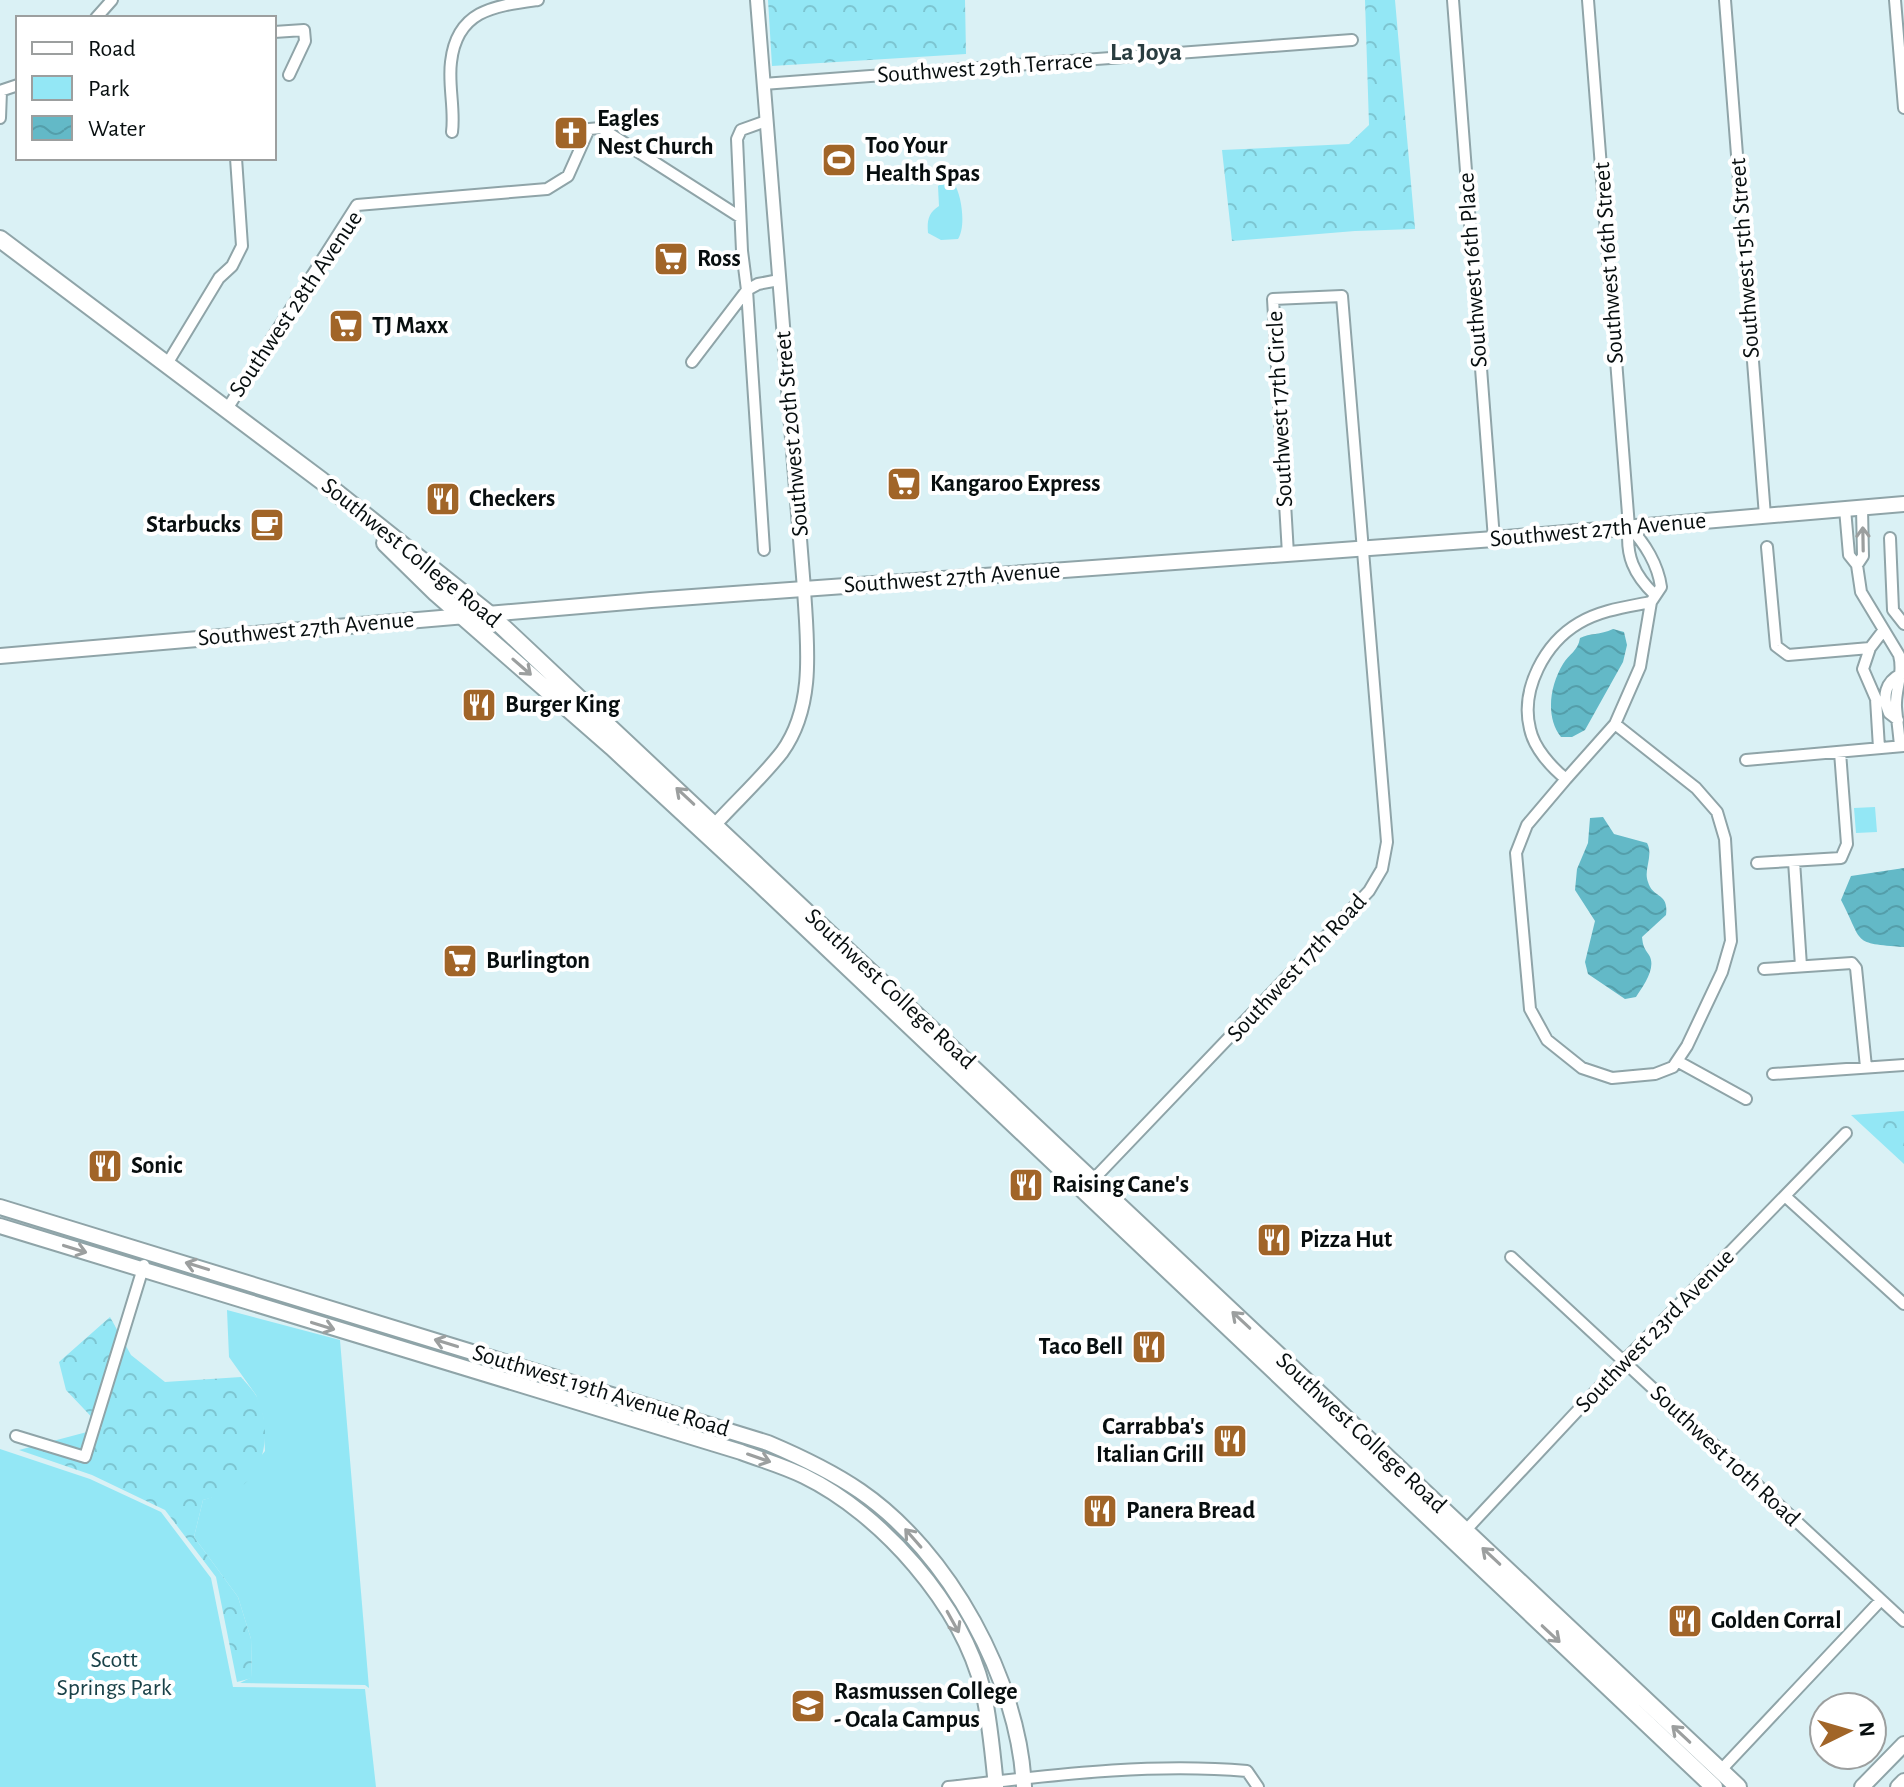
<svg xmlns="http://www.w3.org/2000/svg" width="1904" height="1787" font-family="'Alegreya Sans',sans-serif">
  <defs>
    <pattern id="forest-crowns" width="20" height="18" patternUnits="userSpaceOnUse" patternTransform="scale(2)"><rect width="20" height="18" fill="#93e7f5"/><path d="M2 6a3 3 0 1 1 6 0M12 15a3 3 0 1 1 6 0" fill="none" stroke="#7dc5d1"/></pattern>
    <pattern id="water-waves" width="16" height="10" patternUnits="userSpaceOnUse" patternTransform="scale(2)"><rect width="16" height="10" fill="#63b9c7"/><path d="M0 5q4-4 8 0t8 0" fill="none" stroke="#549eaa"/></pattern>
  </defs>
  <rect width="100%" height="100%" fill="#daf1f5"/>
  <!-- green -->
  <path fill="#93e7f5" d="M942 183H954C962 196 966 227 958 239L941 240 928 233C927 221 928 213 939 206L938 186Z
    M1875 807 1877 832 1856 833 1854 808Z
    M227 1310 340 1340 369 1688 365 1685 240 1683 252 1677 251 1639 238 1597 194 1537 203 1500 234 1490 265 1451 263 1416 256 1395 229 1357Z
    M0 1449 90 1479 161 1512 211 1578 233 1687 365 1689 376 1787H0Z"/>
  <!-- forest -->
  <path fill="url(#forest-crowns)" d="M768 0H965L966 54 772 66Z
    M1365 0H1395L1415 229 1355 231 1232 241 1222 150 1349 144 1369 125Z
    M1904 1111V1164L1851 1115Z
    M110 1317 131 1355 165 1382 241 1377C246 1383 253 1390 257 1397 272 1428 267 1474 234 1491 225 1495 213 1497 203 1500L194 1537 238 1597 251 1639 252 1678 237 1682 216 1577 165 1510 92 1475 19 1450 102 1428 66 1390 59 1362Z"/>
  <!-- water -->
  <path fill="url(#water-waves)" d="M1613 629 1624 632 1627 645 1623 662 1585 730 1572 737H1561C1545 717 1550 685 1563 664 1569 654 1578 651 1580 638 1590 633 1600 635 1613 629Z
    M1603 817 1614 834 1647 843C1654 856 1643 869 1648 882 1653 899 1669 892 1666 915L1642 937C1643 946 1644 948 1649 955 1657 968 1643 986 1636 997L1625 999 1588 974 1585 962 1595 921 1575 890 1577 869 1588 843 1590 818Z
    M1904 868V947C1851 943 1864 944 1841 900L1851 876Z"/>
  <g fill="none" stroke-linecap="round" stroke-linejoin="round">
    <!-- minor casing -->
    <g stroke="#8fa4a8" stroke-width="14">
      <path id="minor" d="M1453 0 1494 539
        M1588 0 1629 527C1625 555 1634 575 1655 595
        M1725 0 1765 516
        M1895 0 1904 108
        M96 18 112 0
        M274 32 304 30 305 41 289 75
        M763 84 1352 40
        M0 91 18 85
        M0 118 1 91
        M452 132C455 109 448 85 451 62 457 10 494 6 538 0
        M692 362 747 290 758 284 779 280
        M167 364 219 278 232 266 242 246 236 158
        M227 409 357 205 547 189 568 176 589 129 601 128 740 217
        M1845 509 1849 555 1857 565 1863 556 1862 508
        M1629 527C1645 543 1658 565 1661 587L1651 602C1626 607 1601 610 1579 623 1545 643 1520 689 1530 729 1534 748 1551 767 1566 779L1527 825 1516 853 1530 1009 1547 1040 1582 1068 1612 1078 1655 1074 1673 1067 1687 1046 1722 972 1731 941 1725 839 1717 812 1696 788 1615 724 1640 667 1651 602
        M1890 538 1893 610 1904 624
        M1767 547 1776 646 1788 655 1870 648
        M764 550 747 290 742 251 737 139 741 130 766 121
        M1857 565 1861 592 1899 655C1904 674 1895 689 1896 707 1897 720 1899 733 1900 746
        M1898 720 1889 713C1882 696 1885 682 1901 674
        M1879 748 1876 699 1863 669 1870 648 1883 631
        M1746 760 1904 746
        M1566 779 1615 724
        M1794 861 1801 966
        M1757 863 1841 858 1847 844 1840 752
        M1764 969 1852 963 1856 968 1866 1067
        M1677 1061 1746 1099
        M1773 1074 1904 1065
        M1090 1183 1369 891 1382 869 1387 842 1342 296 1273 299 1288 554
        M1786 1197 1904 1304
        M1511 1257 1904 1621
        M16 1436 85 1457 144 1265
        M1465 1531 1623 1362 1846 1133
        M1720 1771 1881 1600
        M948 1787C1046 1776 1148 1762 1247 1771L1258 1787"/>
    </g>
    <!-- tertiary casing -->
    <g stroke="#8fa4a8" stroke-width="16">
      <path id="tertiary" d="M710 830C733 804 761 779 782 752 816 705 807 642 804 589L757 0"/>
    </g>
    <!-- secondary casing -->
    <g stroke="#8fa4a8" stroke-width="18">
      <path id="secondary" d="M0 656 651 600 1494 539 1904 504
        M0 1207 768 1443C801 1457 831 1471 860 1491 949 1552 1019 1680 1024 1787
        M0 1226 741 1452C762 1460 784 1466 804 1476 882 1514 962 1605 983 1690 990 1722 993 1755 996 1787
        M1862 1787 1904 1744
        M1898 1787 1904 1781"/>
    </g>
    <!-- primary casing -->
    <g stroke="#8fa4a8" stroke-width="20">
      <path id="primary" d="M0 239 322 481 489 614 1738 1787
        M385 543 436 593 612 747 759 883 1714 1787"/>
    </g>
    <!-- minor -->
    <use href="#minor" stroke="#fff" stroke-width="10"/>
    <!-- tertiary -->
    <use href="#tertiary" stroke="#fff" stroke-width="12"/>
    <!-- secondary -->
    <use href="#secondary" stroke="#fff" stroke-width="14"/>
    <!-- primary -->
    <use href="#primary" stroke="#fff" stroke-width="16"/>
  </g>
  <!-- one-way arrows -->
  <defs><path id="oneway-shaft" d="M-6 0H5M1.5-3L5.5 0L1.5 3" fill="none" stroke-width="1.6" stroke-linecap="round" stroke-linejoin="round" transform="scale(2)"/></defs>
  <g stroke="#9c9f9f">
    <use href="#oneway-shaft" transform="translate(1863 539) rotate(-91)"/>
    <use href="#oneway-shaft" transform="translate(522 667) rotate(41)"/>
    <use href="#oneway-shaft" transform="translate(685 796) rotate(-137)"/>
    <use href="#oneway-shaft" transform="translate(75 1249) rotate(17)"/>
    <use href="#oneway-shaft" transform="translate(197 1266) rotate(-163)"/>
    <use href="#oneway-shaft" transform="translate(1241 1320) rotate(-137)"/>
    <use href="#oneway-shaft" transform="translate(323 1326) rotate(17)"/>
    <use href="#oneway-shaft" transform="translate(446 1343) rotate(-163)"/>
    <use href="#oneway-shaft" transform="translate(759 1458) rotate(19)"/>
    <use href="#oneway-shaft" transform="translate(913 1538) rotate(-131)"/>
    <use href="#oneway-shaft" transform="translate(1491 1556) rotate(-137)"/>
    <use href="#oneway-shaft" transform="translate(953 1622) rotate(61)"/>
    <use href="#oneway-shaft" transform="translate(1551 1634) rotate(43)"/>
    <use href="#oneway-shaft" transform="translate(1681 1734) rotate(-137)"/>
  </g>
  <!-- icons -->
  <defs>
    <g id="church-square" transform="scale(1.8)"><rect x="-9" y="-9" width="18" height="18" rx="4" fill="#a16528" stroke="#fff"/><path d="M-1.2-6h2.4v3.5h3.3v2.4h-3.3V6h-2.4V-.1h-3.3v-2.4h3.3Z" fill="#fff"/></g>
    <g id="stadium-square" transform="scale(1.8)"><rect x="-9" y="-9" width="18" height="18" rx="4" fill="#a16528" stroke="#fff"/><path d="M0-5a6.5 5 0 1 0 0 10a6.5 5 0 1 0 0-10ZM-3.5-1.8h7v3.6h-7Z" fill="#fff"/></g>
    <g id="supermarket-square" transform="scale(1.8)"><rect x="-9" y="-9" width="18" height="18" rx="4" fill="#a16528" stroke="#fff"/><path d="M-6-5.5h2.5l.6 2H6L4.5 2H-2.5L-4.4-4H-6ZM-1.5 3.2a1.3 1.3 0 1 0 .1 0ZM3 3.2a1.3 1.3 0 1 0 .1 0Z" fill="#fff"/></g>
    <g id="restaurant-square" transform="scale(1.8)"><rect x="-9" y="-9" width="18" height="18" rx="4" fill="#a16528" stroke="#fff"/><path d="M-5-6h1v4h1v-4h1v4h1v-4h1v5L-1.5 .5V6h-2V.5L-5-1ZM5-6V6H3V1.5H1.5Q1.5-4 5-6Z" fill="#fff"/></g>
    <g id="cafe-square" transform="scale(1.8)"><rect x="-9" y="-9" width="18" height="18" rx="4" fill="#a16528" stroke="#fff"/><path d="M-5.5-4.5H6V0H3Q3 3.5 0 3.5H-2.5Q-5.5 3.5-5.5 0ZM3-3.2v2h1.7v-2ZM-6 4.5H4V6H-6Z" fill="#fff"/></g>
    <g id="school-square" transform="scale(1.8)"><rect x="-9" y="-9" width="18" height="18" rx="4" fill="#a16528" stroke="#fff"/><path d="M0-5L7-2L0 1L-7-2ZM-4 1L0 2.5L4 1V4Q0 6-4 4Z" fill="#fff"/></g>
  </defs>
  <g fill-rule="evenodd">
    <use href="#church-square" x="571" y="133"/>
    <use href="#stadium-square" x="839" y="160"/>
    <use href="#supermarket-square" x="671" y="259"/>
    <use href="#supermarket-square" x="346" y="326"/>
    <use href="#supermarket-square" x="904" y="484"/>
    <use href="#restaurant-square" x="443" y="499"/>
    <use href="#cafe-square" x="267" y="525"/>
    <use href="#restaurant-square" x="479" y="705"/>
    <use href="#supermarket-square" x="460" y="961"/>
    <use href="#restaurant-square" x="105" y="1166"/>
    <use href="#restaurant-square" x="1026" y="1185"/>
    <use href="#restaurant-square" x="1274" y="1240"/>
    <use href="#restaurant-square" x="1149" y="1347"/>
    <use href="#restaurant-square" x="1230" y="1441"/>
    <use href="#restaurant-square" x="1100" y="1511"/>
    <use href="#restaurant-square" x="1685" y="1621"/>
    <use href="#school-square" x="808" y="1706"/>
  </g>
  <g text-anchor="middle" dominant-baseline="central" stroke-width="8" stroke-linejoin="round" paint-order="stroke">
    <!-- street labels -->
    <g font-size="24" fill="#070e0f" stroke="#fff">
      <text transform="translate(985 68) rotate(-4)">Southwest 29th Terrace</text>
      <text transform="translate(1745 258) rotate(-94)">Southwest 15th Street</text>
      <text transform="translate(1609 263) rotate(-94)">Southwest 16th Street</text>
      <text transform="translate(1473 270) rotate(-94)">Southwest 16th Place</text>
      <text transform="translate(296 304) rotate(-56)">Southwest 28th Avenue</text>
      <text transform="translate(1280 409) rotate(-93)">Southwest 17th Circle</text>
      <text transform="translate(792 434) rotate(-95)">Southwest 20th Street</text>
      <text transform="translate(1598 530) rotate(-5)">Southwest 27th Avenue</text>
      <text transform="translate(411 553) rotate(39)">Southwest College Road</text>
      <text transform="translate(952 578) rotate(-4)">Southwest 27th Avenue</text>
      <text transform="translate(306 629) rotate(-5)">Southwest 27th Avenue</text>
      <text transform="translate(1297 968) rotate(-47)">Southwest 17th Road</text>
      <text transform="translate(890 989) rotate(43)">Southwest College Road</text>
      <text transform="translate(1655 1331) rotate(-46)">Southwest 23rd Avenue</text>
      <text transform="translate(601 1391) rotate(17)">Southwest 19th Avenue Road</text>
      <text transform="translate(1361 1433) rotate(43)">Southwest College Road</text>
      <text transform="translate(1725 1456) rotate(43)">Southwest 10th Road</text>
    </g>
    <!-- poi labels -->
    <g font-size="24" font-weight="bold" fill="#070e0f" stroke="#fff" text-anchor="start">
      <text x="597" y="119">Eagles<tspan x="597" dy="28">Nest Church</tspan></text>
      <text x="865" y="146">Too Your<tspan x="865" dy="28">Health Spas</tspan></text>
      <text x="697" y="259">Ross</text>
      <text x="372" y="326">TJ Maxx</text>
      <text x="930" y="484">Kangaroo Express</text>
      <text x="469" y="499">Checkers</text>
      <text x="241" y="525" text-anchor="end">Starbucks</text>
      <text x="505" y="705">Burger King</text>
      <text x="486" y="961">Burlington</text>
      <text x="131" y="1166">Sonic</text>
      <text x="1052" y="1185">Raising Cane's</text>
      <text x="1300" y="1240">Pizza Hut</text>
      <text x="1123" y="1347" text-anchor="end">Taco Bell</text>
      <text x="1204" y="1427" text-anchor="end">Carrabba's<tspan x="1204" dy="28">Italian Grill</tspan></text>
      <text x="1126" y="1511">Panera Bread</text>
      <text x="1711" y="1621">Golden Corral</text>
      <text x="834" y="1692">Rasmussen College<tspan x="834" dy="28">- Ocala Campus</tspan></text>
    </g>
    <!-- park labels -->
    <g font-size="24" fill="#194148" stroke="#fff">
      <text x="114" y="1660">Scott<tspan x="114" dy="28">Springs Park</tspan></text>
    </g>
    <!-- neighbourhood labels -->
    <g font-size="26" font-weight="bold" fill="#293c3f" stroke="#fff">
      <text x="1146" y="52">La Joya</text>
    </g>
  </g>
  <!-- legend -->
  <rect x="16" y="16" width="260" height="144" fill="#ffffff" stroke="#9c9f9f" stroke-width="2"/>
  <rect x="32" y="42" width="40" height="12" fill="#ffffff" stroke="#9c9f9f" stroke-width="2"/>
  <text x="88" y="56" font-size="24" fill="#070e0f">Road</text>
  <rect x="32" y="76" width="40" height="24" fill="#93e7f5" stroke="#9c9f9f" stroke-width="2"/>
  <text x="88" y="96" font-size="24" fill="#070e0f">Park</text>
  <rect x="32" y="116" width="40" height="24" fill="url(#water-waves)" stroke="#9c9f9f" stroke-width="2"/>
  <text x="88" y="136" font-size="24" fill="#070e0f">Water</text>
  <!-- north arrow -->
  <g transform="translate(1848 1731) rotate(85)"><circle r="38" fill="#ffffff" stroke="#9c9f9f" stroke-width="2"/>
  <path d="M0-6L14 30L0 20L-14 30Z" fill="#a16528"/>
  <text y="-12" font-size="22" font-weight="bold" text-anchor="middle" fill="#070e0f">N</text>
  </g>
</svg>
